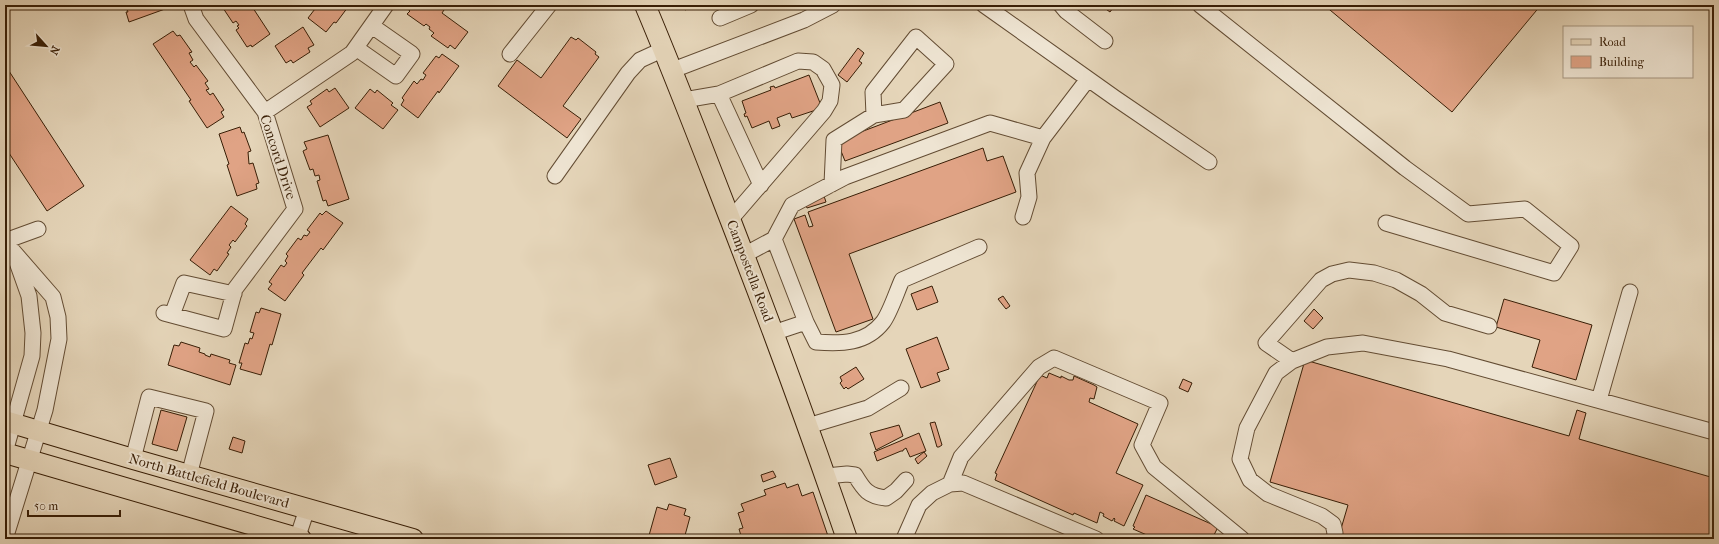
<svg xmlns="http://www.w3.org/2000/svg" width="1719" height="544" font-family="'IM FELL French Canon',serif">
  <rect width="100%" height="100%" fill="#e5d5b9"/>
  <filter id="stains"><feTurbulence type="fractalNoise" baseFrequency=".005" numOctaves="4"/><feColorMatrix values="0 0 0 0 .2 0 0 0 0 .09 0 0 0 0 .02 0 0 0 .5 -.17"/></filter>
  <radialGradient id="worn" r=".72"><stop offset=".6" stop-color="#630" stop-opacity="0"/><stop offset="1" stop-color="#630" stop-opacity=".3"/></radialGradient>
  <!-- building -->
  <path fill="#e0a385" stroke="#381e06" d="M125 5H164L165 9 129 22 126 12H128Z
    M221 5H251L270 34 252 47 251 45 247 47 236 30 239 28 237 26 239 25 236 21 233 23Z
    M318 5H345L348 7 336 23 334 22 326 32 308 18Z
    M407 5H437L444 10 442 13 468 32 455 49 450 45 448 48 431 36 434 33 429 29 430 27 426 24 424 26 407 14 410 11 405 7Z
    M683 5H697L685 10Z
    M1100 5H1115L1110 12Z
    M1324 5H1541L1452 112Z
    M303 27 314 45 308 48 310 52 293 63 291 60 286 63 275 46Z
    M173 31 177 36 180 35 192 52 189 53 193 60 190 62 194 67 196 65 208 81 205 83 209 89 206 90 210 95 213 93 224 110 221 112 224 117 207 128 189 101 191 100 153 44Z
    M571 37 576 40 578 38 596 52 595 54 599 57 563 106 581 119 567 138 498 86 517 60 541 78Z
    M858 48 864 53 859 61 862 63 847 82 838 75Z
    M442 54 459 66 439 93 438 91 418 118 401 105 404 100 402 98 414 81 417 84 421 79 423 80 426 75 423 73 436 56 439 58Z
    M7 68 84 186 47 211 5 147V69Z
    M809 75 822 108 792 118 790 113 777 118 780 126 772 129 769 121 752 128 747 116 745 117 744 114 746 113 742 101 771 90 770 87 774 86 775 88Z
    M335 88 349 108 320 127 307 107 312 104 310 101 327 89 329 92Z
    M370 89 375 93 377 90 393 103 391 105 398 110 383 129 355 108Z
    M940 102 948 123 845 161 837 141Z
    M240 127 242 133 244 132 251 151 248 152 249 164 253 163 259 183 256 184 257 189 237 196 227 165 229 164 219 134Z
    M328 135 349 199 328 206 326 200 323 201 317 181 320 180 319 175 315 176 313 169 310 170 303 151 307 149 304 142Z
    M983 148 987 161 1003 156 1016 192 849 254 873 319 836 332 794 219 805 215 809 227 813 226 808 212Z
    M824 196 826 202 807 208 805 203Z
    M231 206 248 219 245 224 247 226 235 242 233 240 229 245 231 247 227 253 229 254 217 271 214 269 210 275 190 260Z
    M326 211 343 223 323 250 321 248 302 273 304 275 285 301 268 289 272 284 269 282 281 265 284 267 287 263 285 261 288 256 286 254 298 238 301 240 304 235 307 236 310 232 307 230 320 213 322 215Z
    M932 286 938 302 917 310 911 294Z
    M1003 296 1010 306 1006 309 998 299Z
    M1504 299 1592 325 1576 380 1532 367 1540 340 1496 327Z
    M261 308 281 314 272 345 270 344 261 375 240 369 242 363H239L245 343 248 344 250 338 252 339 254 333 250 332 256 312 259 313Z
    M1314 309 1323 318 1313 329 1304 321Z
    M937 337 949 369 937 373 940 381 921 388 906 349Z
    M181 342 200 348 199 352 205 354V355L210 357 211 354 230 360 229 363 236 365 230 385 168 365 174 345 179 346Z
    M1305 360 1569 436 1577 410 1586 413 1579 439 1714 478V539H1338L1348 505 1270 482Z
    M856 367 864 379 848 389 846 387 844 389 840 383 842 381 840 377Z
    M1049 373 1061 378V376L1069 380H1073L1074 376 1094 385 1097 387 1094 399 1090 398 1089 402 1138 424 1116 473 1143 485 1124 526 1114 521 1115 519 1114 518 1112 521 1103 516 1104 514 1100 512 1097 523 1074 513 1073 515 995 480 997 474 995 473 1040 375 1047 378Z
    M1183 379 1192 383 1188 392 1179 388Z
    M161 410 187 417 177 451 152 444Z
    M935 422 942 445 939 447H937L930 423Z
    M899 425 903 436 876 450 870 433Z
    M919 433 926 451 910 457 906 448 903 450V451H901L877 461 874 452Z
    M233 437 245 441 242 453 229 449Z
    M924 452 927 456 918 464 915 459Z
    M670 458 677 477 655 485 648 465Z
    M773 471 776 477 763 482 761 475Z
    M785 483 787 488 798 484 802 496 813 492 829 539H742L739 529 743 528 738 513 744 511 741 504 766 495 764 490Z
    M1146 495 1218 527 1212 539H1156L1133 529 1135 527 1133 526Z
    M669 504 686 509 684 515 690 517 684 539H648L657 507 667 510Z"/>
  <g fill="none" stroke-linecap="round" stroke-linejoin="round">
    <!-- minor casing -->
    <g stroke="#634c33" stroke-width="17">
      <path id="minor" d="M984 5 1115 98 1209 162
        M1061 5 1066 11 1105 41
        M1200 5 1405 168 1468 214 1525 209 1571 246 1554 273 1386 223
        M720 18 751 5
        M356 48 396 76 412 54 372 26
        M510 54 549 5
        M673 70 804 20 833 5
        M719 94 761 185
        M684 100 719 94 798 61 813 62 823 69 832 85 830 101 824 111 730 220
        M265 112 352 53 386 5
        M555 176 628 73 640 60 664 49
        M832 184 834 140 874 115 904 110 946 64 916 37 873 92 874 115
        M1023 217 1029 197 1027 173 1043 138 1088 79
        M774 239 806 322
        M5 241 38 229
        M744 255 774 239 792 205 845 177 990 123 1043 138
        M164 313 224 329 235 289 295 209 265 112 196 19 191 5
        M172 315 184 283 234 294
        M773 333 806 322 816 342C841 344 866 344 883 322 890 313 897 291 902 280L979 247
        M1292 361 1266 343 1321 280 1332 274 1349 270 1374 273 1396 280 1421 294 1445 313 1489 326
        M1599 400 1630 292
        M808 426 868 408 901 388
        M5 452 32 356 33 333 29 296 13 251 53 297 58 317 59 339 45 410 5 539
        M133 459 149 397 206 411 189 475
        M826 476 847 474 855 475C864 490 868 496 886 498L896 491 906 480
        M950 484 961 457 1039 367 1054 358 1160 403 1142 445 1154 467 1242 539
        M297 539 307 509
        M904 539 919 505 932 493 950 484 963 483 1096 539
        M1334 539 1335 533 1333 524 1322 516 1268 494 1250 480 1240 459 1247 428 1276 373 1292 361 1327 347 1363 343 1448 359 1714 432"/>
    </g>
    <!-- major casing -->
    <g stroke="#381e06" stroke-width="22">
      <path id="major" d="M645 5C675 76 702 147 730 219 771 325 810 431 847 539
        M5 421 133 459 413 539
        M5 453 301 539"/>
    </g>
    <!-- minor -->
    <use href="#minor" stroke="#eee4d2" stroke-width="15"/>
    <!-- major -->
    <use href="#major" stroke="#e5d5b9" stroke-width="20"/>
  </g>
  <g text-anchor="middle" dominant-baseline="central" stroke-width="4" stroke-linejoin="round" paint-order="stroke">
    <!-- street labels -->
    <g font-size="14" fill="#381e06" stroke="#eee4d2">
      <text transform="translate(278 157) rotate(72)">Concord Drive</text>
      <text transform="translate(750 271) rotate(69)">Campostella Road</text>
      <text transform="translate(209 481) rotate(16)">North Battlefield Boulevard</text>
    </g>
  </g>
  <!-- margin -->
  <rect width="1719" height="544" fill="none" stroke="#e5d5b9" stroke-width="20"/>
  <rect x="6" y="6" width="1707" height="532" fill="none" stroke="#381e06" stroke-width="2"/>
  <rect x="10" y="10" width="1699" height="524" fill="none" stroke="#381e06"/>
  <!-- legend -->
  <rect x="1563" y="26" width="130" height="52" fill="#eee4d2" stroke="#a59580"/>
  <rect x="1571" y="39" width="20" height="6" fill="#e5d5b9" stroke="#a59580"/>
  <text x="1599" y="46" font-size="12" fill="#381e06">Road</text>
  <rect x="1571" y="56" width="20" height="12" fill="#e0a385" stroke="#a59580"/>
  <text x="1599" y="66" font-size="12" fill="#381e06">Building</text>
  <!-- north arrow -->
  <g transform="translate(46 46) rotate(117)" stroke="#eee4d2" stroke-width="3" paint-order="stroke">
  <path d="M0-3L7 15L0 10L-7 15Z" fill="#381e06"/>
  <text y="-6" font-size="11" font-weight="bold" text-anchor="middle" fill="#381e06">N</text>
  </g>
  <!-- scale -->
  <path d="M28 510v6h92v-6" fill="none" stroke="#381e06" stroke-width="2"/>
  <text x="34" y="510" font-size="12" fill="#381e06" stroke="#eee4d2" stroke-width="3" paint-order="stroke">50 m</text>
  <rect width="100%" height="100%" filter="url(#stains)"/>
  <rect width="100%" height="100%" fill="url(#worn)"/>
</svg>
